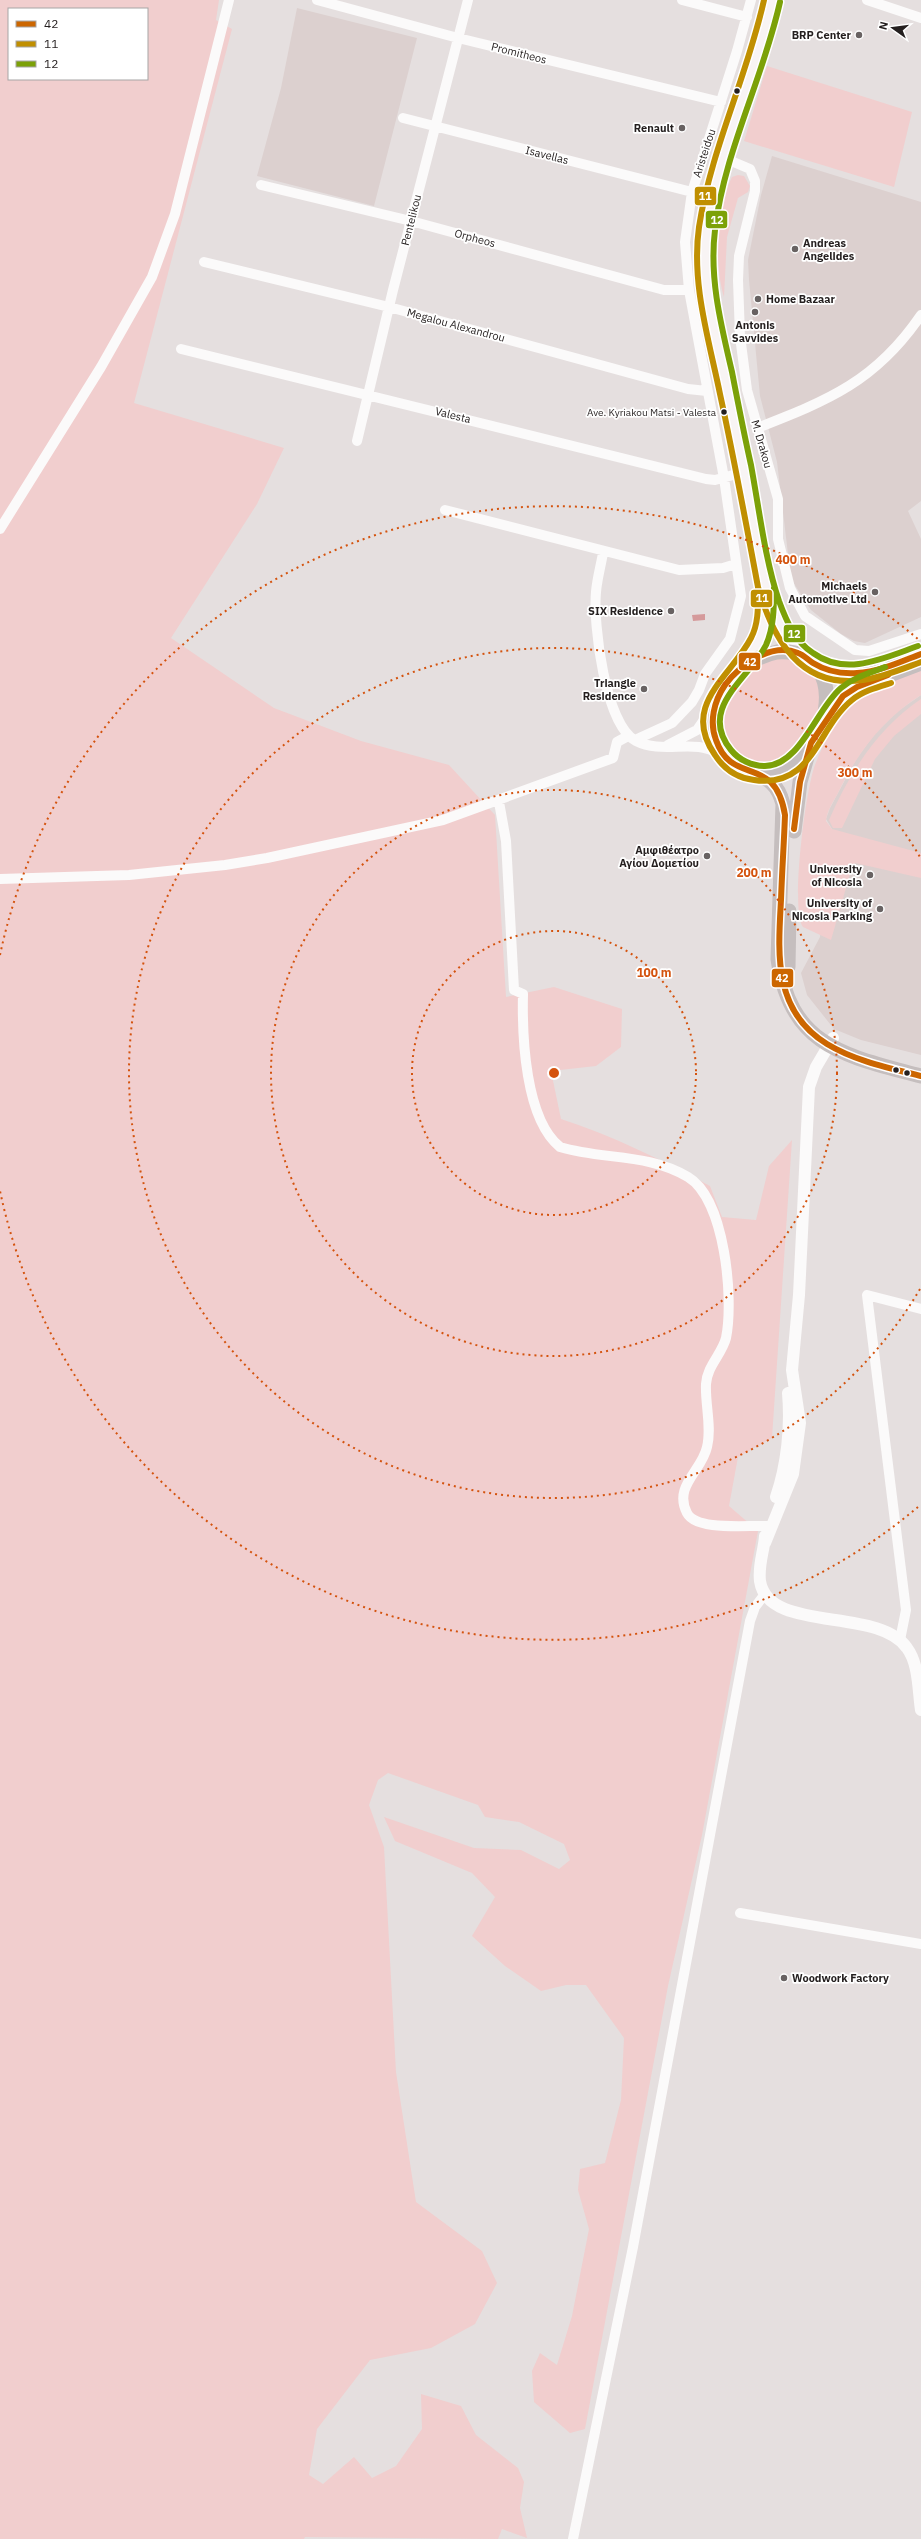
<svg xmlns="http://www.w3.org/2000/svg" width="921" height="2539" font-family="'IBM Plex Sans',sans-serif">
  <rect width="100%" height="100%" fill="#e5dfdf"/>
  <!-- built -->
  <path fill="#dcd0cf" d="M297 8 417 38 374 206 257 176 281 88Z
    M772 156 921 202V501L908 511 921 539V617L865 643 854 641 841 634 811 610 791 579 777 462 760 396 749 280 748 260 761 195Z
    M921 695V1055L861 1040 834 1029 807 995 801 973 820 937 832 829 826 819 830 808 855 761 875 733 898 711Z"/>
  <!-- green -->
  <path fill="#f1cece" fill-rule="evenodd" d="M0 0H219L216 20 232 29 134 403 284 448 257 504 171 638 274 708 361 741 449 765 495 815 506 997 554 987 622 1009 621 1047 596 1066 551 1071 561 1119C614 1136 661 1160 710 1186L722 1217 756 1220 769 1166 792 1140 772 1438 738 1457 729 1506 758 1531 702 1835 668 1986 585 2429 570 2433 534 2402 532 2371 540 2353 557 2365 572 2316 589 2229 578 2190 580 2169 605 2163 621 2100 624 2038 586 1985H566L541 1991 505 1966 472 1936 495 1897 472 1873 395 1841 384 1817 474 1848 521 1850 559 1869 570 1860 564 1844 519 1822 485 1817 478 1805 388 1773 378 1780 369 1805 384 1847 396 2072 416 2202 482 2251 497 2283 475 2324 431 2348 370 2360 317 2429 309 2475 323 2484 354 2457 372 2478 396 2466 422 2429 421 2394 461 2406 476 2435 518 2468 524 2482 520 2508 527 2538 502 2529 498 2539 305 2537 304 2539H0ZM9 9H147V79H9Z
    M767 66 912 112 894 187 744 141Z
    M738 175 744 176 750 186 748 192 738 198 727 237 724 297C714 265 716 207 732 177Z
    M769 658C777 658 786 657 793 660 860 683 790 798 739 758 712 737 721 708 737 683 740 678 745 670 750 667 756 663 763 661 769 658Z
    M921 670V695C883 719 857 753 838 793 833 802 827 811 826 821L832 829 921 853V878L855 863 852 867 831 940 803 927C790 911 806 787 815 765 823 743 838 717 854 700 863 690 907 676 921 670Z
    M921 699V714L894 736 875 759 842 828H833L829 820C850 772 877 729 921 699Z"/>
  <!-- water -->
  <path fill="#d59a9b" d="M705 614V620L693 621 692 615Z"/>
  <g fill="none" stroke-linecap="round" stroke-linejoin="round">
    <!-- minor -->
    <path stroke="#fbfafa" stroke-width="10" d="M317 0 458 38 721 102
      M682 0 747 17
      M867 0 921 18
      M403 118 692 192
      M724 158 750 169 755 181V191L739 256 738 280 740 336 747 390 778 499V539L790 588 805 616 855 650 869 651 921 634
      M261 185 411 221 664 290H689
      M204 262 389 307 688 389 707 391
      M181 349 706 479 715 480 744 472
      M757 428C829 400 876 381 921 315
      M357 441 393 290 468 0
      M445 510 679 570 723 568 736 564
      M0 529 101 367 152 277 175 214 229 0
      M603 553C601 565 597 579 596 592 593 624 605 725 636 741 656 751 677 745 699 747 707 748 717 752 725 755
      M635 740 672 723 692 702 699 690 705 674 730 639 741 596 724 478 689 290 685 242 692 192 737 51 751 0
      M668 745 697 730 712 708
      M499 802 506 841 514 990 523 994C522 1036 525 1119 560 1147 602 1160 649 1153 688 1177 725 1199 734 1299 726 1338 722 1354 707 1366 706 1384 705 1405 712 1427 707 1447 702 1471 673 1486 687 1513 696 1531 747 1525 767 1526
      M0 879 129 875 225 865 267 858 443 820 613 758 617 742 628 736
      M900 1640 906 1610 867 1295 921 1309
      M740 1913 921 1944
      M573 2539 633 2247 750 1621 755 1607 765 1594"/>
    <!-- tertiary -->
    <path stroke="#fbfafa" stroke-width="12" d="M776 1497C787 1465 791 1427 788 1393
      M765 1536C764 1551 758 1565 760 1581 768 1634 878 1606 907 1648 919 1664 918 1690 921 1710
      M765 1543 793 1474 800 1423 792 1370 799 1295 809 1087 816 1067 833 1038"/>
    <!-- secondary -->
    <path stroke="#f8f4f4" stroke-width="14" d="M772 0C758 78 717 150 707 229 700 284 717 340 728 393 741 457 754 521 766 585L775 615 796 652
      M737 670C757 644 764 632 766 597"/>
    <!-- primary -->
    <path stroke="#c5bebe" stroke-width="15" d="M777 652C857 646 831 774 761 773 746 773 734 766 725 755 691 712 732 661 777 652Z
      M814 665 848 673 896 662
      M826 720 839 701 850 690 921 663
      M750 771C768 778 778 784 783 804L778 959C790 1048 847 1056 921 1076
      M794 831 800 782 811 743
      M788 967 789 911"/>
    <!-- bus-1 casing -->
    <g stroke="#fff" stroke-width="9">
      <path id="bus-1" d="M921 654C900 662 879 672 857 673 842 674 826 671 813 663 808 660 804 655 798 653 771 642 740 665 725 685 714 701 709 722 716 740 732 787 775 753 785 815 784 843 782 871 781 900 778 954 773 1011 827 1044 855 1061 889 1068 921 1076
        M794 829 800 782 811 743 843 696 857 687 888 675"/>
    </g>
    <!-- bus-2 casing -->
    <g stroke="#fff" stroke-width="9">
      <path id="bus-2" d="M764 0C747 77 711 149 699 227 691 283 709 340 720 394 734 458 746 523 758 587 773 639 800 689 863 680 883 677 902 669 921 662
        M758 588C758 605 759 623 751 638 731 677 680 705 715 755 724 769 737 778 754 780 813 789 817 728 852 700 863 691 878 687 891 683"/>
    </g>
    <!-- bus-3 casing -->
    <g stroke="#fff" stroke-width="9">
      <path id="bus-3" d="M780 2C763 79 724 152 715 230 709 278 721 325 732 372 738 403 744 434 751 465 759 508 765 560 779 601 786 620 795 642 813 653 846 677 884 658 918 646
        M774 588C774 607 774 627 766 645 749 679 697 708 731 750 739 760 752 766 765 766 800 766 817 708 841 688 854 677 870 673 885 667"/>
    </g>
    <!-- bus-1 -->
    <use href="#bus-1" stroke="#c60" stroke-width="6"/>
    <!-- bus-2 -->
    <use href="#bus-2" stroke="#c08f01" stroke-width="6"/>
    <!-- bus-3 -->
    <use href="#bus-3" stroke="#7ca108" stroke-width="6"/>
  </g>
  <!-- distance rings -->
  <g fill="none" stroke="#d4530e" stroke-width="2" stroke-dasharray="2 4">
    <circle cx="554" cy="1073" r="142"/>
    <circle cx="554" cy="1073" r="283"/>
    <path d="M920 1289A425 425 0 1 1 920 857"/>
    <path d="M918 1507A566 566 0 0 1 0 1191M0 955A566 566 0 0 1 918 639"/>
  </g>
  <!-- markers -->
  <g fill="#686262" stroke="#fff" stroke-width="1.5">
    <circle cx="859" cy="35" r="4"/>
    <circle cx="682" cy="128" r="4"/>
    <circle cx="795" cy="249" r="4"/>
    <circle cx="758" cy="299" r="4"/>
    <circle cx="755" cy="312" r="4"/>
    <circle cx="875" cy="592" r="4"/>
    <circle cx="671" cy="611" r="4"/>
    <circle cx="644" cy="689" r="4"/>
    <circle cx="707" cy="856" r="4"/>
    <circle cx="870" cy="875" r="4"/>
    <circle cx="880" cy="909" r="4"/>
    <circle cx="784" cy="1978" r="4"/>
  </g>
  <g fill="#241f1f" stroke="#fff" stroke-width="1.5">
    <circle cx="737" cy="91" r="3.5"/>
    <circle cx="724" cy="412" r="3.5"/>
    <circle cx="896" cy="1070" r="3.5"/>
    <circle cx="907" cy="1073" r="3.5"/>
  </g>
  <g text-anchor="middle" dominant-baseline="central" stroke-width="3.5" stroke-linejoin="round" paint-order="stroke">
    <!-- bus labels -->
    <g font-size="10" fill="#241f1f" stroke="#fff" text-anchor="end">
      <text x="716" y="412">Ave. Kyriakou Matsi - Valesta</text>
    </g>
    <!-- poi labels -->
    <g font-size="11" font-weight="bold" fill="#241f1f" stroke="#fff" text-anchor="end">
      <text x="851" y="35">BRP Center</text>
      <text x="674" y="128">Renault</text>
      <text x="803" y="243" text-anchor="start">Andreas<tspan x="803" dy="13">Angelides</tspan></text>
      <text x="766" y="299" text-anchor="start">Home Bazaar</text>
      <text x="755" y="325" text-anchor="middle">Antonis<tspan x="755" dy="13">Savvides</tspan></text>
      <text x="867" y="586">Michaels<tspan x="867" dy="13">Automotive Ltd</tspan></text>
      <text x="663" y="611">SIX Residence</text>
      <text x="636" y="683">Triangle<tspan x="636" dy="13">Residence</tspan></text>
      <text x="699" y="850">Αμφιθέατρο<tspan x="699" dy="13">Αγίου Δομετίου</tspan></text>
      <text x="862" y="869">University<tspan x="862" dy="13">of Nicosia</tspan></text>
      <text x="872" y="903">University of<tspan x="872" dy="13">Nicosia Parking</tspan></text>
      <text x="792" y="1978" text-anchor="start">Woodwork Factory</text>
    </g>
    <!-- street labels -->
    <g font-size="11" fill="#241f1f" stroke="#fff">
      <text transform="translate(519 53) rotate(14)">Promitheos</text>
      <text transform="translate(704 153) rotate(-72)">Aristeidou</text>
      <text transform="translate(547 155) rotate(14)">Isavellas</text>
      <text transform="translate(411 220) rotate(-76)">Pentelikou</text>
      <text transform="translate(475 238) rotate(15)">Orpheos</text>
      <text transform="translate(456 325) rotate(15)">Megalou Alexandrou</text>
      <text transform="translate(453 415) rotate(14)">Valesta</text>
      <text transform="translate(762 444) rotate(74)">M. Drakou</text>
    </g>
  </g>
  <circle cx="554" cy="1073" r="6" fill="#d4530e" stroke="#fff" stroke-width="2"/>
  <g font-size="12" text-anchor="middle" font-weight="bold" fill="#d4530e" stroke="#fff" stroke-width="3.5" stroke-linejoin="round" paint-order="stroke">
    <text x="793" y="564">400 m</text>
    <text x="855" y="777">300 m</text>
    <text x="754" y="877">200 m</text>
    <text x="654" y="977">100 m</text>
  </g>
  <g stroke="#fff" stroke-width="1.5">
    <rect x="694" y="186" width="23" height="20" rx="4" fill="#c08f01"/>
    <rect x="705" y="210" width="23" height="19" rx="4" fill="#7ca108"/>
    <rect x="750" y="589" width="23" height="19" rx="4" fill="#c08f01"/>
    <rect x="783" y="624" width="23" height="19" rx="4" fill="#7ca108"/>
    <rect x="738" y="652" width="23" height="19" rx="4" fill="#c60"/>
    <rect x="771" y="968" width="23" height="20" rx="4" fill="#c60"/>
  </g>
  <g font-size="11" text-anchor="middle" font-weight="bold" fill="#fff">
    <text x="705" y="200">11</text>
    <text x="717" y="224">12</text>
    <text x="762" y="602">11</text>
    <text x="794" y="638">12</text>
    <text x="750" y="666">42</text>
    <text x="782" y="982">42</text>
  </g>
  <!-- legend -->
  <rect x="8" y="8" width="140" height="72" fill="#ffffff" stroke="#a7a5a5"/>
  <rect x="16" y="21" width="20" height="6" fill="#cc6600" stroke="#a7a5a5"/>
  <text x="44" y="28" font-size="12" fill="#241f1f">42</text>
  <rect x="16" y="41" width="20" height="6" fill="#c08f01" stroke="#a7a5a5"/>
  <text x="44" y="48" font-size="12" fill="#241f1f">11</text>
  <rect x="16" y="61" width="20" height="6" fill="#7ca108" stroke="#a7a5a5"/>
  <text x="44" y="68" font-size="12" fill="#241f1f">12</text>
  <!-- north arrow -->
  <g transform="translate(893 28) rotate(284)" stroke="#ffffff" stroke-width="3" paint-order="stroke">
  <path d="M0-3L7 15L0 10L-7 15Z" fill="#241f1f"/>
  <text y="-6" font-size="11" font-weight="bold" text-anchor="middle" fill="#241f1f">N</text>
  </g>
</svg>
